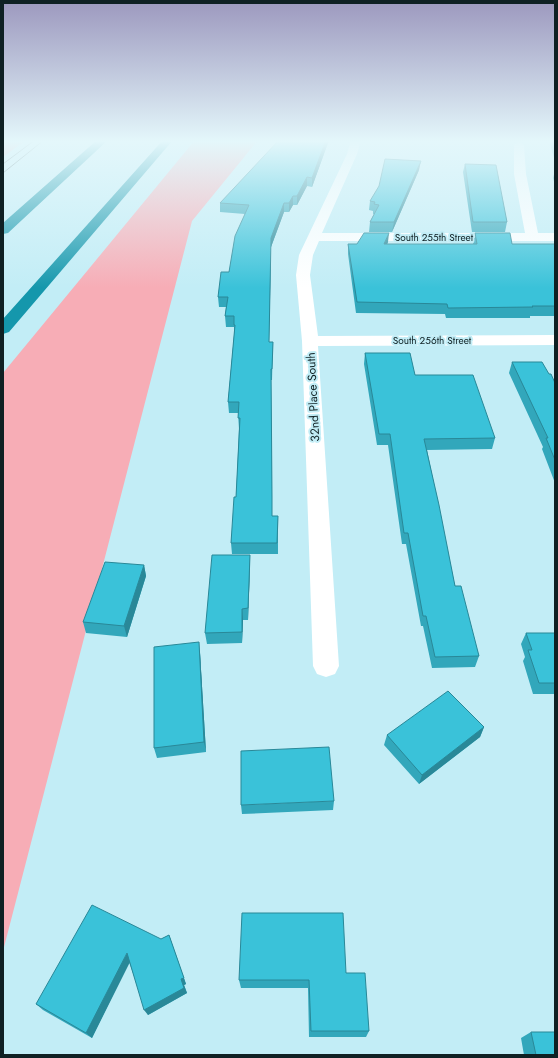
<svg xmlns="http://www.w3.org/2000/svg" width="558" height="1058" font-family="Jost,sans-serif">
  <rect width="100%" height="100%" fill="#c2edf6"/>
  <!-- green -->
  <path fill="#f7adb6" d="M3 140H26L3 157Z
    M195 140H258L192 221 3 951V373Z"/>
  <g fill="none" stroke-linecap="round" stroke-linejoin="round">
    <!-- street -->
    <path fill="#fff" fill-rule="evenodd" d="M351 140H361L357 154 322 233H525L514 174V145L519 142 524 145 526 174 538 233H555V241H319L313 255 310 275 318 336 555 335V345L318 346 339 666 335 674 326 677 317 674 313 666 302 341 296 275 299 255 347 154Z"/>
    <!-- highway -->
    <path fill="#1597ac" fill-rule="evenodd" d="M97 140H108L8 233 3 234V223Z
      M163 140H173L9 332 3 334V319Z"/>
    <!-- tram -->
    <path stroke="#506a70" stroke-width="1" d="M3 164 35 140
      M3 173 44 140"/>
  </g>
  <!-- wall -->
  <path fill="#32a7bb" d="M329 140 312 187 307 186 297 205H293L289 212H284L271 247 269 342H273L272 380H271L272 498V516H278V554H232L231 543 236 497 239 429 238 413H229L228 402 234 335V327H226L225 316 226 307H219L218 297 229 272 245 214 220 212V203Z
    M551 140H555V161L550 144Z
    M465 164 507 222 505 232H472L463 172Z
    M419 170 392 232H369L370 222 374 214H373V211L369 210 370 201Z
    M555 170V185L553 178Z
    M475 233 512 244H555V316H530V318H446L445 314 356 313 348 254V244H357L388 242 387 244H473Z
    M365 353 415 375 495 438 492 449 427 450 455 586 479 656 475 667 432 668 423 626H421L406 544H402L388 445H377L364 364Z
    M512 362 549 374 555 383V483L542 449 543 447 509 373Z
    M250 555V566L248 620H243L242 643 207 644 205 633Z
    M144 565 146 576 127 637 86 633 83 622Z
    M526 633H555V694H533L523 661 525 657 521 644Z
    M200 653 206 752 157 758 154 748Z
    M484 727 480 737 419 784 384 745 387 735Z
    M334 801 333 810 242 814 241 805Z
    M169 935 186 984 184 985 187 993 148 1015 129 962 92 1038 43 1010 36 1004Z
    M346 973 369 1031 366 1037H309L308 988H241L239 980Z
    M531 1032 555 1055H524L521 1038Z"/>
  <!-- shaded-wall -->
  <path fill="#298898" d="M326 140H329L312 187V178Z
    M421 161 419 170 392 232 394 222Z
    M307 177V186L297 205V196Z
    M293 196V205L289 212V203Z
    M284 203V212L271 247 269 352 271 238Z
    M389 233 388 242 383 254 384 244Z
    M250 555V566L248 620V608Z
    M144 565 146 576 127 637 124 626Z
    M242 609 243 620 242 643Z
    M199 642 200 653 206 752 204 742Z
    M484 727 480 737 419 784 422 775Z
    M169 935 186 984 184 985 187 993 148 1015 144 1010 181 979Z
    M127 953 131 960 92 1038 86 1033Z"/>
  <!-- building -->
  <path fill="#3ac2d9" stroke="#298898" d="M279 140H326L312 178 307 177 297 196H293L289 203H284L271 238 269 342H273L272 369H271L272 497V516H278L277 543H231L234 497H236L240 418H238L239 402H228L235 325H234V316H225L228 297H218L221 272H229L235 236 249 205 220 203Z
    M553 140H555V146Z
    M385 159 421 161 394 222H370L379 205 374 204 375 202 370 201 379 186Z
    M465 164 496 165 507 222H473Z
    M364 233H389L384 244H477L475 233H510L512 244H555V306H532L533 307 448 308 447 304 357 302 348 244H357Z
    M365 353H410L415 375H473L495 438 424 439 439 505 455 586H461L479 656 435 657 426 616H423L408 533H404L390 434H379Z
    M512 362H542L549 374H551L555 383V460L546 438H548Z
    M212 555H250L248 608 242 609V632L205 633Z
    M105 562 144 565 124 626 83 622Z
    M526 633H555V683H539L528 650H532Z
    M199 642 204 742 154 748V647Z
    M448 691 484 727 422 775 387 735Z
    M329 747 334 801 241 805V751Z
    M92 905 161 939 169 935 184 978 181 979 184 988 144 1010 127 953 86 1033 36 1004Z
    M242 913H343L346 973H365L369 1031H311L309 980H239Z
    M531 1032H555V1055H536Z"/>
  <!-- sky -->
  <linearGradient id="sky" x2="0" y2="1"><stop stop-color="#9c98be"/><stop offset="0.49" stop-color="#e4f7fb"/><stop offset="1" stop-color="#e4f7fb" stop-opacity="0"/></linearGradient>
  <rect width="558" height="288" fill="url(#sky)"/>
  <g text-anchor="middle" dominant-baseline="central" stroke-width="4" stroke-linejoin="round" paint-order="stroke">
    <!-- far-street labels -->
    <g font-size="10" fill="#0f2023" stroke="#c2edf6">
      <text x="434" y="237">South 255th Street</text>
      <text x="432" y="340">South 256th Street</text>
    </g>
    <!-- street labels -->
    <g font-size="12" fill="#0f2023" stroke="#c2edf6">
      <text transform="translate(313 397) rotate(-93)">32nd Place South</text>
    </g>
  </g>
  <!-- border -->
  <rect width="558" height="1058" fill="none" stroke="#0f2023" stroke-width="8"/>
</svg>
